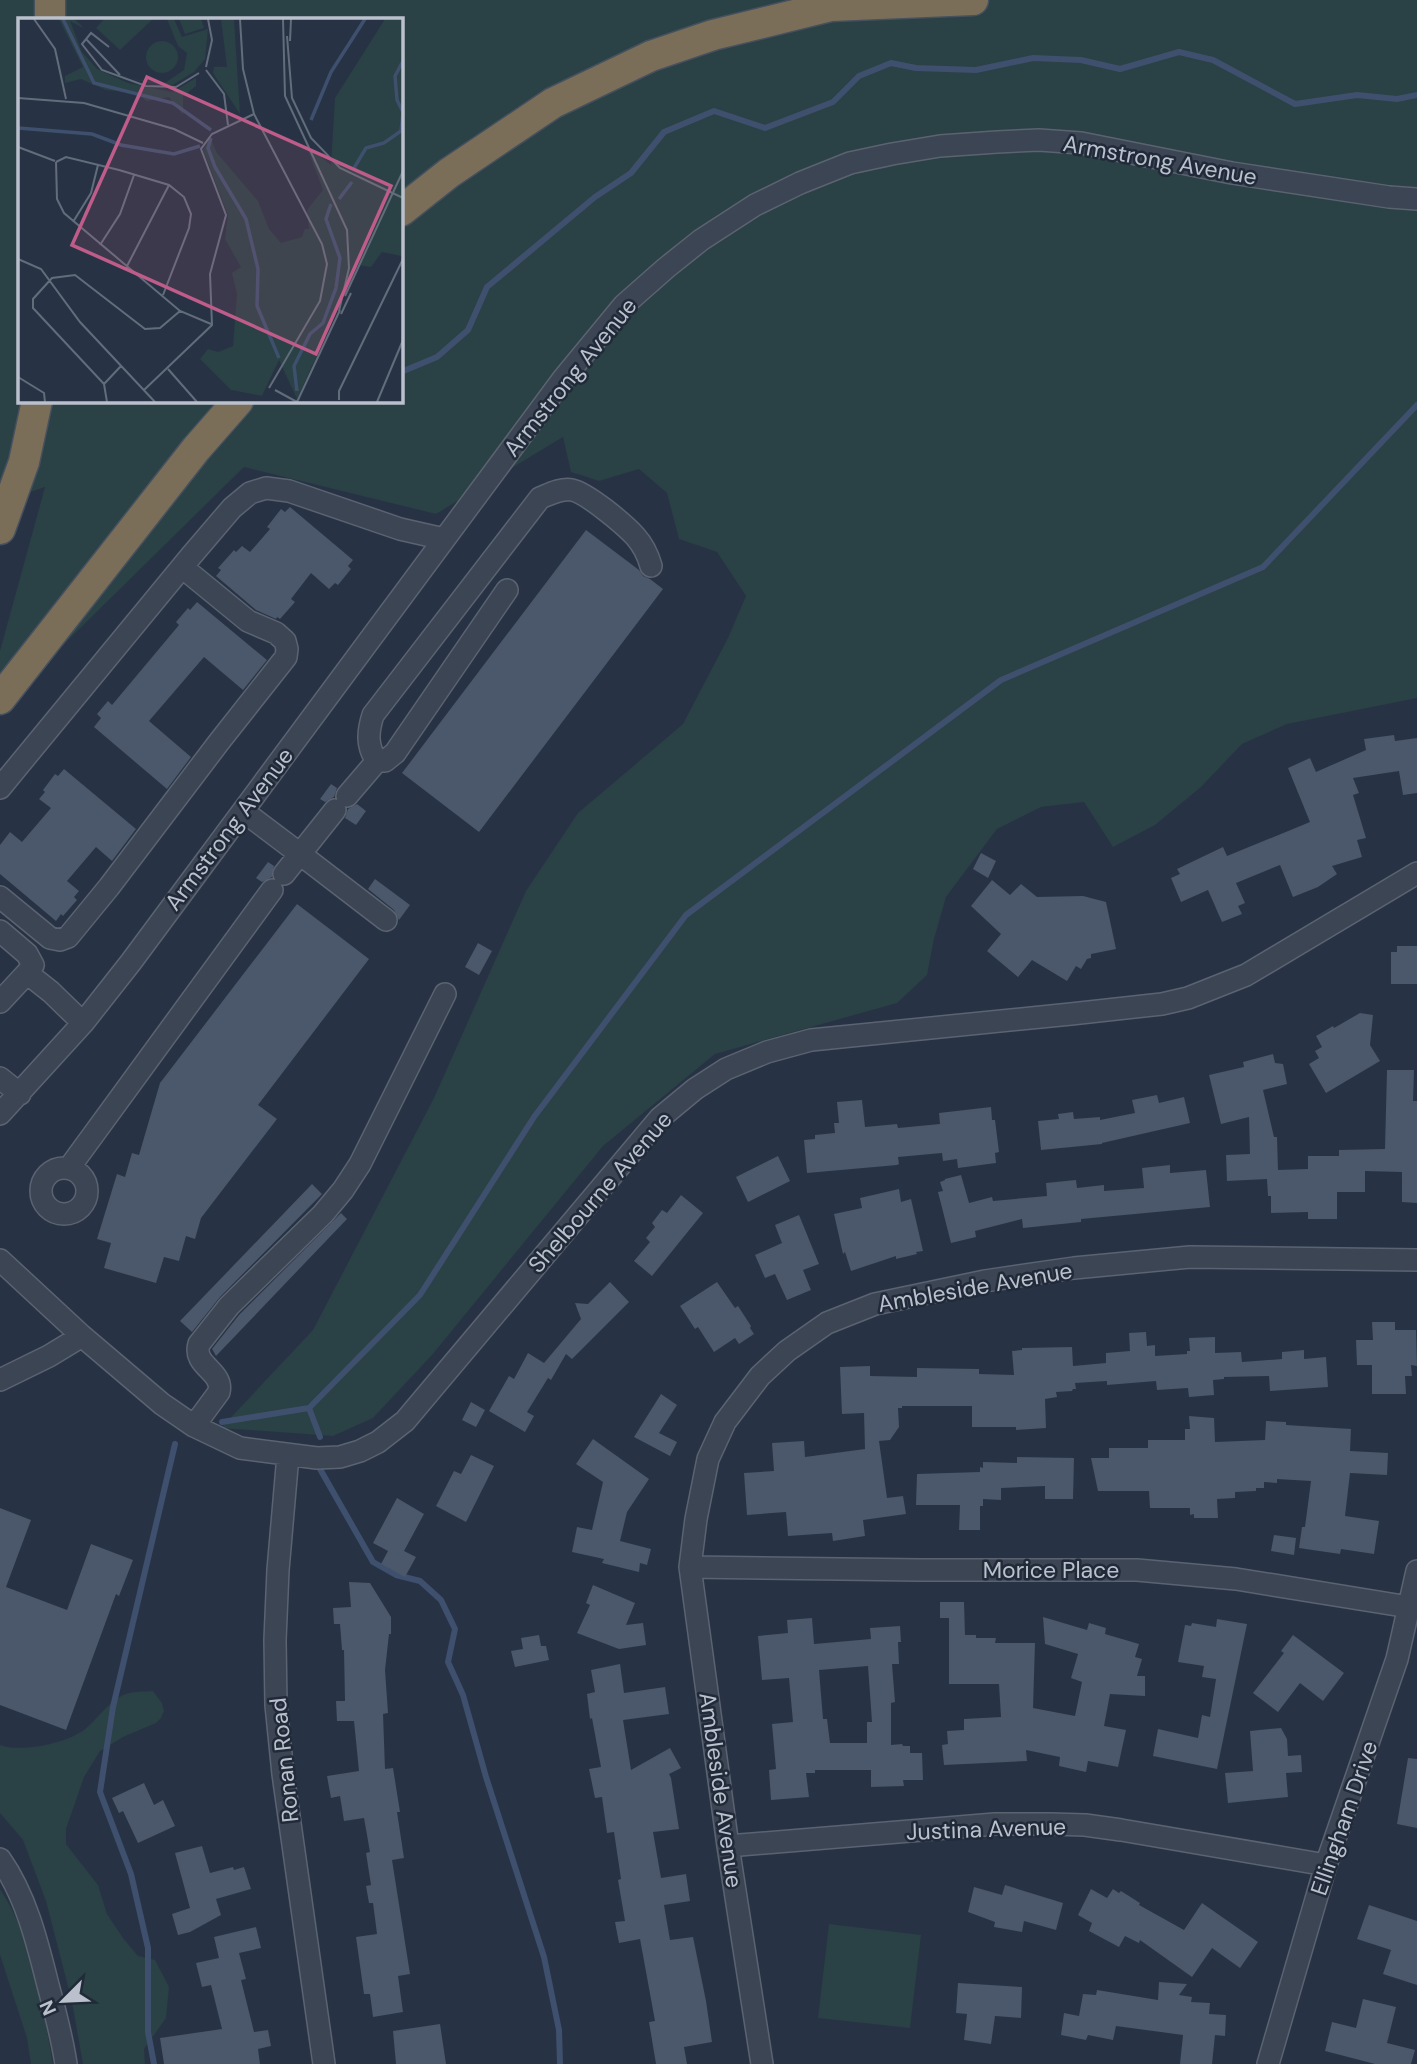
<svg xmlns="http://www.w3.org/2000/svg" width="1417" height="2064" font-family="'DM Sans',sans-serif">
  <rect width="100%" height="100%" fill="#273344"/>
  <!-- green -->
  <path fill="#2a4145" fill-rule="evenodd" d="M0 0H1417V698L1287 724 1242 744 1201 787 1155 825 1113 847 1084 802 1041 807 997 829 946 897 934 939 927 975 897 1003 715 1054 603 1146 432 1355 373 1418 333 1436 221 1428 313 1330 434 1098 526 891 578 813 683 724 728 638 746 596 717 552 679 539 667 493 639 469 599 481 571 472 563 437 436 514 244 467 0 707V651L45 487 0 502ZM19 19H401V401H19Z
    M153 1691 162 1703 164 1711 161 1718 156 1723 123 1737 100 1751 84 1777 66 1829V1844L98 1885 107 1914 123 1938 138 1956 155 1960 169 1987 166 2018 144 2049 145 2064H83L72 2002 46 1901 23 1840 0 1813V1745C22 1753 66 1743 84 1730 98 1719 109 1700 126 1694 134 1691 145 1692 153 1691Z
    M0 1889C34 1941 42 2004 53 2064H31L27 2038 0 1955Z
    M829 1924 921 1935 910 2028 818 2018Z"/>
  <g fill="none" stroke-linecap="round" stroke-linejoin="round">
    <!-- stream -->
    <path stroke="#3e506d" stroke-width="6" d="M401 372 437 357 468 330 487 287 595 197 631 173 664 132 714 111 765 128 833 102 859 76 891 63 916 68 976 70 1033 58 1081 60 1120 69 1179 52 1213 60 1295 104 1357 95 1397 99 1417 95
      M309 1408 320 1437
      M222 1422 309 1408 420 1295 534 1117 686 915 1001 680 1263 567 1417 405
      M320 1469 373 1562 396 1575 420 1581 441 1600 455 1629 448 1662 463 1695 486 1777 544 1957 559 2030 560 2064
      M154 2064 148 2032V1948L131 1874 100 1792 113 1707 175 1444"/>
  </g>
  <!-- building -->
  <path fill="#4b576a" fill-rule="evenodd" d="M290 507 353 560 348 566 351 569 338 585 335 583 329 589 311 573 291 599 295 602 280 619 277 617 276 619 256 610 216 576 221 570 218 568 234 550 236 552 242 546 250 552 270 529 267 527 281 509 285 512Z
    M586 530 639 570 643 576 650 579 663 589 479 832 402 773Z
    M197 602 267 660 243 690 204 657 149 721 191 757 167 789 94 727 101 718 97 714 108 701 112 705 179 625 176 622 188 608 190 610Z
    M1394 735 1395 741 1417 738V793L1403 795 1399 771 1353 778 1359 793 1353 795 1366 838 1357 840 1362 857 1332 866 1337 874 1318 887 1293 897 1280 865 1236 883 1245 903 1238 906 1242 914 1222 922 1208 890 1181 902 1171 878 1180 874 1177 869 1223 847 1227 856 1310 822 1288 768 1310 758 1316 772 1366 750 1364 739Z
    M64 769 136 829 112 861 96 847 67 881 79 891 74 897 77 900 63 916 61 914 56 921 0 874V845L10 832 22 842 51 808 39 799 45 792 43 790 55 774 58 776Z
    M331 784 337 788 334 797 325 802 320 799Z
    M357 804 366 811 356 825 345 818 348 809Z
    M981 853 996 861 988 878 973 869Z
    M268 862 274 866 272 877 262 882 256 878Z
    M375 879 410 905 399 920 394 910 368 889Z
    M992 880 1010 895 1021 884 1037 897 1083 896 1106 902 1116 949 1091 954V958L1087 959 1081 969 1076 966 1067 981 1032 960 1018 977 987 951 1001 934 971 906Z
    M297 904 369 959 258 1105 277 1119 201 1218 195 1239 186 1236 179 1261 164 1257 156 1283 104 1268 111 1243 97 1239 117 1174 125 1177 132 1153 139 1155 160 1083Z
    M478 943 492 951 479 975 465 967Z
    M1397 946H1417V984H1391V952H1397Z
    M1360 1013 1373 1015 1370 1045 1380 1061 1326 1093 1309 1064 1319 1058 1315 1051 1322 1047 1316 1036 1333 1026 1334 1028Z
    M1273 1054 1275 1063 1283 1064 1287 1084 1263 1090 1274 1137H1277L1278 1170 1308 1169V1156H1339V1150L1385 1149 1387 1070H1414L1413 1101H1417V1203L1402 1202V1172L1365 1171V1192H1337V1219H1308V1212L1271 1213V1196H1268L1267 1179 1227 1181 1226 1155 1250 1154 1249 1117 1221 1124 1209 1075 1244 1067 1243 1062Z
    M1157 1095 1159 1103 1184 1097 1190 1123 1102 1143V1144L1041 1150 1038 1121 1059 1119 1058 1114 1073 1112 1074 1119 1100 1117V1120L1135 1113 1132 1100Z
    M862 1100 865 1127 897 1124 898 1128 940 1124 939 1113 991 1107 992 1120H995L999 1152 995 1153 996 1163 958 1168 957 1159 943 1161 942 1153 898 1157 899 1164 897 1165 807 1173 804 1140 815 1139V1135L835 1133 834 1123H839L837 1102Z
    M778 1156 790 1181 748 1202 736 1177Z
    M1170 1165V1173L1206 1170 1210 1207 1081 1219V1222L1023 1228 1022 1219 975 1231 976 1237 951 1243 938 1192 943 1191 940 1182 945 1180V1179L961 1175 969 1203 992 1197 993 1201 1047 1196 1046 1183 1076 1180 1077 1188 1104 1185V1191L1144 1188 1142 1168Z
    M312 1184 322 1194 220 1297 192 1332 180 1321Z
    M899 1189 901 1202 911 1199 923 1251 916 1252 917 1254 896 1259V1256L851 1271 845 1252 843 1254 834 1214 862 1208 860 1198Z
    M681 1195 703 1213 652 1276 634 1261 650 1242 646 1238 655 1227 652 1223 662 1210 667 1213Z
    M341 1213 347 1219 216 1356 212 1349 239 1315Z
    M799 1215 819 1264 803 1270 811 1290 787 1300 775 1274 765 1278 755 1255 782 1243 775 1225Z
    M610 1282 629 1302 572 1359 566 1354 551 1380 548 1378 527 1412 534 1416 525 1432 489 1411 509 1376 514 1379 528 1353 544 1363 581 1319 575 1303 588 1304Z
    M717 1282 735 1308 738 1306 751 1326 750 1328 754 1334 739 1344 735 1338 714 1352 698 1327 695 1329 680 1306Z
    M1372 1322H1395V1330H1416L1417 1366 1411 1365 1412 1376H1405L1406 1394H1372V1365H1357L1356 1340H1373Z
    M1146 1332 1147 1346 1155 1345V1356L1187 1354V1351H1190L1189 1338 1215 1337V1353L1241 1352 1242 1362 1282 1359V1352L1304 1350V1359L1326 1357 1328 1387 1270 1391 1269 1376 1224 1377V1379L1213 1380 1214 1395 1189 1397 1188 1388 1157 1390 1156 1381 1107 1385V1381L1075 1383 1076 1389H1073L1072 1391 1056 1392 1057 1397 1045 1399 1046 1428 1016 1430V1427H972V1406H902V1408H898L899 1427 890 1440 879 1441 887 1498 903 1496 906 1514 863 1520 865 1536 833 1541 832 1533 788 1536 786 1512 747 1515 744 1473 774 1471 772 1443 804 1441 805 1457 865 1449 864 1413 842 1414 840 1367 870 1366V1376L917 1377V1368L979 1369V1374L1014 1375 1012 1351 1022 1350V1348L1072 1347 1073 1366 1106 1363V1353L1130 1351 1129 1333Z
    M661 1394 677 1405 659 1433 677 1442 670 1456 634 1437Z
    M471 1402 485 1410 476 1427 462 1420Z
    M1189 1416 1214 1418 1215 1442 1265 1440 1266 1421 1286 1422V1425L1351 1429 1350 1451 1388 1453 1387 1475 1350 1473 1345 1516 1379 1521 1374 1554 1341 1549 1340 1554 1299 1548 1302 1527H1305L1311 1481 1277 1479V1483L1264 1482V1488H1256V1491L1235 1492V1498L1217 1499 1218 1518H1194V1514L1190 1515V1508H1150L1149 1491H1098L1091 1458H1109V1448H1148V1440H1185V1429H1190Z
    M593 1439 649 1479 627 1512 620 1541 651 1549 647 1565 640 1563 639 1572 602 1563 604 1559 572 1552 577 1527 592 1530 603 1482 576 1464Z
    M471 1455 494 1466 466 1522 436 1506 454 1471 461 1474Z
    M1017 1457 1074 1458 1073 1499H1045V1486L1001 1488V1500L983 1499V1506H980V1530H959L960 1505H916L917 1474 980 1472V1467L983 1468V1462L1017 1463Z
    M397 1498 424 1514 404 1551 416 1557 405 1577 381 1564 388 1551 373 1543Z
    M0 1508 31 1520 6 1587 67 1610 91 1544 133 1560 119 1596 116 1594 66 1730 0 1705Z
    M1274 1535 1296 1538 1294 1555 1271 1551Z
    M349 1582 370 1583 391 1617V1634H389L385 1670 388 1713 383 1714 385 1769 393 1768 400 1812H397L404 1858 392 1860 410 1974 398 1976 403 2012 373 2017 370 1994H364L356 1937 377 1934 373 1903H369L366 1886 371 1885 366 1853 370 1852 364 1818 344 1821 340 1796 331 1798 327 1776 359 1771 354 1721H337L336 1701H345L344 1650H342L340 1624H334L333 1608 351 1607Z
    M593 1585 635 1603 626 1625 643 1623 646 1645 619 1649 577 1633 590 1605 586 1603Z
    M940 1602H964L965 1635H976V1638H996L995 1643H1035L1033 1708 1075 1716 1082 1682 1071 1678 1078 1654 1045 1644 1043 1617 1087 1630 1089 1623 1106 1628 1105 1634 1139 1644 1135 1657 1142 1659 1137 1676H1145V1696L1110 1694 1104 1726 1126 1730 1118 1767 1088 1761 1086 1772 1059 1766 1060 1757 1026 1750 1027 1761 944 1765 942 1745 948 1744 947 1731 964 1730V1719L1001 1717 999 1684H949V1618H940Z
    M812 1618 814 1644 871 1639 870 1628 900 1626 901 1642H898L899 1664H892L895 1702 891 1703V1745L902 1744 903 1746H910V1753H922L923 1780H903L904 1786 871 1787V1770H815V1773H806L809 1797 771 1800 769 1770 776 1769 772 1724 793 1722 789 1678 762 1680 758 1636 788 1633 787 1620ZM868 1666 872 1722H867V1743H830L827 1719H823L819 1670Z
    M1217 1619 1247 1624 1217 1769 1153 1756 1158 1729 1198 1738 1202 1715 1210 1717 1216 1679 1202 1677 1204 1666 1178 1662 1185 1625 1191 1626 1192 1623 1216 1627Z
    M539 1635 541 1646H546L549 1660 515 1667 511 1651 523 1649 521 1638Z
    M1293 1635 1344 1673 1323 1701 1300 1683 1278 1712 1253 1693 1284 1653 1281 1651Z
    M620 1664 624 1693 665 1687 669 1714 623 1720 631 1770 670 1748 681 1768 669 1774 671 1778 679 1829 653 1832 661 1878 686 1874 690 1901 664 1905 670 1940 693 1937 706 2001 712 2042 684 2047 687 2064H656L649 2022 655 2021 640 1939 619 1943 615 1922 625 1921 618 1880 621 1879 614 1832 607 1833 602 1797 595 1798 589 1769 601 1767 592 1718 590 1719 587 1694 595 1692 591 1670Z
    M1281 1728 1287 1739 1288 1756 1301 1755 1302 1772 1286 1773 1288 1797 1228 1803 1225 1773 1253 1771 1250 1731Z
    M1408 1758 1417 1759V1828L1397 1824Z
    M144 1783 154 1805 163 1800 175 1826 138 1843 123 1811 119 1813 112 1798Z
    M202 1846 210 1873 233 1867 234 1870 244 1867 251 1889 216 1899 221 1915 190 1932 178 1935 172 1914 190 1908 175 1853Z
    M1005 1885 1063 1903 1056 1930 1024 1921 1022 1932 994 1927 995 1922 968 1912 974 1887 1002 1895Z
    M1091 1889 1107 1898 1113 1889 1119 1893 1121 1891 1140 1903 1139 1905 1184 1930 1202 1903 1258 1942 1240 1968 1212 1948 1192 1977 1140 1940 1139 1943 1125 1936 1119 1947 1089 1931 1092 1923 1078 1915Z
    M1369 1905 1417 1921V1985L1383 1974 1391 1950 1357 1939Z
    M256 1927 261 1948 239 1953 246 1979 241 1980 254 2032 268 2030 271 2046 258 2049 260 2064H164L160 2038 222 2029 211 1985 202 1987 196 1963 219 1958 214 1937Z
    M1159 1982 1187 1984 1179 1995 1192 1997 1191 2002 1210 2003 1209 2014 1226 2015 1225 2036 1215 2035 1212 2064H1180L1183 2035 1116 2026 1113 2040 1088 2035 1086 2040 1061 2035 1064 2013 1079 2016 1083 1994 1096 1995 1097 1990 1158 2000Z
    M958 1983 1022 1987 1021 2018 995 2016 991 2044 964 2040 967 2014 956 2013Z
    M1363 1999 1396 2007 1387 2043 1415 2050 1411 2064H1375L1325 2051 1332 2022 1356 2028Z
    M440 2024 446 2064H396L393 2031Z"/>
  <g fill="none" stroke-linecap="round" stroke-linejoin="round">
    <!-- minor casing -->
    <g stroke="#5b6371" stroke-width="24">
      <path id="minor" d="M377 761C366 746 368 731 373 715L540 498C550 494 561 488 572 490 587 493 624 524 635 536 643 545 648 555 651 566
        M0 788 191 556 232 508 250 493 266 488 289 491 400 529 444 539
        M347 796 377 761H385L395 753 507 590
        M335 810 300 854 386 920
        M243 811 300 854 284 874
        M0 897 50 938 60 940 68 937 109 887 219 742 286 657 287 649 285 641 276 633 248 621 182 567
        M0 931 27 954 33 965 27 973
        M0 1002 27 973 51 992 83 1023
        M0 1078 20 1094
        M0 1114 83 1023 131 962 563 379 624 305 666 268 701 240 755 205 800 183 850 163 892 154 940 146 997 142 1039 140 1081 143 1232 173 1389 197 1417 199
        M41 1191a23 23 0 1 1 46 0a23 23 0 1 1-46 0Z
        M69 1168 272 890
        M0 1260 82 1336 162 1404 194 1426 240 1448 317 1458 340 1457 360 1451 378 1442 405 1421 660 1118 695 1089 726 1069 767 1052 811 1040 1071 1014 1162 1004 1188 998 1246 975 1417 873
        M0 1380 49 1356 82 1336
        M194 1426 219 1392C224 1371 192 1366 199 1344L229 1306 323 1214 343 1190 360 1164 445 994
        M288 1455 278 1570 275 1640 276 1705 283 1774 324 2064
        M690 1567 919 1570H1137L1236 1579 1409 1607
        M728 1846 995 1824H1051L1085 1825 1121 1830 1326 1865
        M0 1859C26 1896 37 1941 48 1985 55 2011 62 2037 66 2064
        M762 2064 728 1846 690 1567 696 1519 708 1459 725 1422 760 1376 787 1351 827 1323 875 1304 985 1281 1074 1268 1190 1257 1417 1260
        M1268 2064 1326 1865 1397 1659 1417 1571"/>
    </g>
    <!-- highway casing -->
    <g stroke="#46505e" stroke-width="33">
      <path id="highway" d="M50 19V0
        M401 211 449 173 553 103 651 56 713 35 831 6 973 0
        M0 529 24 462 37 401
        M0 699 196 449 238 401"/>
    </g>
    <!-- minor -->
    <use href="#minor" stroke="#3c4554" stroke-width="21"/>
    <!-- highway -->
    <use href="#highway" stroke="#7a6e59" stroke-width="30"/>
  </g>
  <g text-anchor="middle" dominant-baseline="central" stroke-width="5" stroke-linejoin="round" paint-order="stroke">
    <!-- street labels -->
    <g font-size="23" fill="#bac1cd" stroke="#202a39">
      <text transform="translate(1160 160) rotate(10)">Armstrong Avenue</text>
      <text transform="translate(570 377) rotate(-51)">Armstrong Avenue</text>
      <text transform="translate(229 829) rotate(-53)">Armstrong Avenue</text>
      <text transform="translate(600 1192) rotate(-49)">Shelbourne Avenue</text>
      <text transform="translate(975 1287) rotate(-10)">Ambleside Avenue</text>
      <text x="1051" y="1570">Morice Place</text>
      <text transform="translate(284 1760) rotate(-96)">Ronan Road</text>
      <text transform="translate(721 1790) rotate(82)">Ambleside Avenue</text>
      <text transform="translate(1344 1818) rotate(-71)">Ellingham Drive</text>
      <text transform="translate(986 1829) rotate(-2)">Justina Avenue</text>
    </g>
  </g>
  <!-- overview -->
  <g transform="translate(18 18)">
    <rect width="385" height="385" fill="#273344"/>
    <path d="M41 1H56L63 7 65 10 52 3 64 34 79 51 110 65 154 74 178 60V68L165 78V97L151 79 129 83 118 75 88 72 63 61 47 65V58L65 49ZM86 1H135L102 32 78 10ZM149 1H156L164 19 190 11 187 41 176 54 153 68 113 61 147 65 166 52 169 35 160 28ZM161 1H183L186 10 167 16ZM203 1H216L222 96 195 55 196 49H209ZM367 1H385V235L383 238 364 234 353 249 340 247 279 381 261 342 244 378 213 372 182 341 190 331 200 334 215 328 219 276 214 255 223 249 207 221 210 197 185 132 192 119 199 135 240 183 251 211 263 225 284 219 287 211H291L289 192 305 172 288 127 313 147 317 80ZM128 39a16 16 0 1 1 32 0a16 16 0 1 1-32 0Z" fill="#2a4145"/>
    <path fill="none" stroke="#3e506d" stroke-width="3.5" d="M45 1 76 65 155 85 193 112M293 102 313 54 347 1M0 110 74 116 103 127 156 136 182 128M193 120 190 130 197 149 228 201 240 251 239 288 261 340M336 150 348 130 366 125 383 113 385 94 379 82 377 58 385 43M321 181 334 164M279 373 276 348 292 316 305 305 318 270 322 240 308 201 313 186"/>
    <path fill="none" stroke="#626c7b" stroke-width="2" d="M16 1 37 31 48 81M222 1 225 51 236 96 304 226 309 246 302 283 251 370M265 1 267 78 329 212 331 250 321 293M269 18 274 80 293 120 322 150 385 180M68 21 102 57M272 23 273 1M91 29 73 15 64 26 84 52 128 68 158 69 181 55M188 49 194 22 190 1M188 52 206 76 210 107M0 80 66 85 156 111 185 125M0 129 37 143M38 144 48 139 101 152 151 167 166 179 173 196 171 210 145 277M38 144 39 181 46 195 162 293 193 306M55 204 73 175 80 147M82 227 102 196 116 157M0 241 23 251 62 304 137 384M108 250 151 167M327 278 385 153M323 296 333 275M0 323V351M150 351 179 384M0 359 26 375 27 384M86 366 103 348M126 372 194 307 192 256 208 197 183 131 194 116 236 96M257 372 279 384M321 382V373L385 241M89 384 86 366 15 290V281L34 260 57 257 127 311 142 310 162 293M279 384 322 292M359 384 385 322"/>
    <path fill="#bf5c89" fill-opacity="0.15" stroke="#bf5c89" stroke-width="3.5" d="M129 59 373 168 298 336 54 227Z"/>
    <rect width="385" height="385" fill="none" stroke="#bac1cd" stroke-width="3.5"/>
  </g>
  <!-- north arrow -->
  <g transform="translate(63 2001) rotate(246)" stroke="#202a39" stroke-width="5" paint-order="stroke">
  <path d="M0-5L12 26L0 18L-12 26Z" fill="#bac1cd"/>
  <text y="-10" font-size="19" font-weight="bold" text-anchor="middle" fill="#bac1cd">N</text>
  </g>
</svg>
